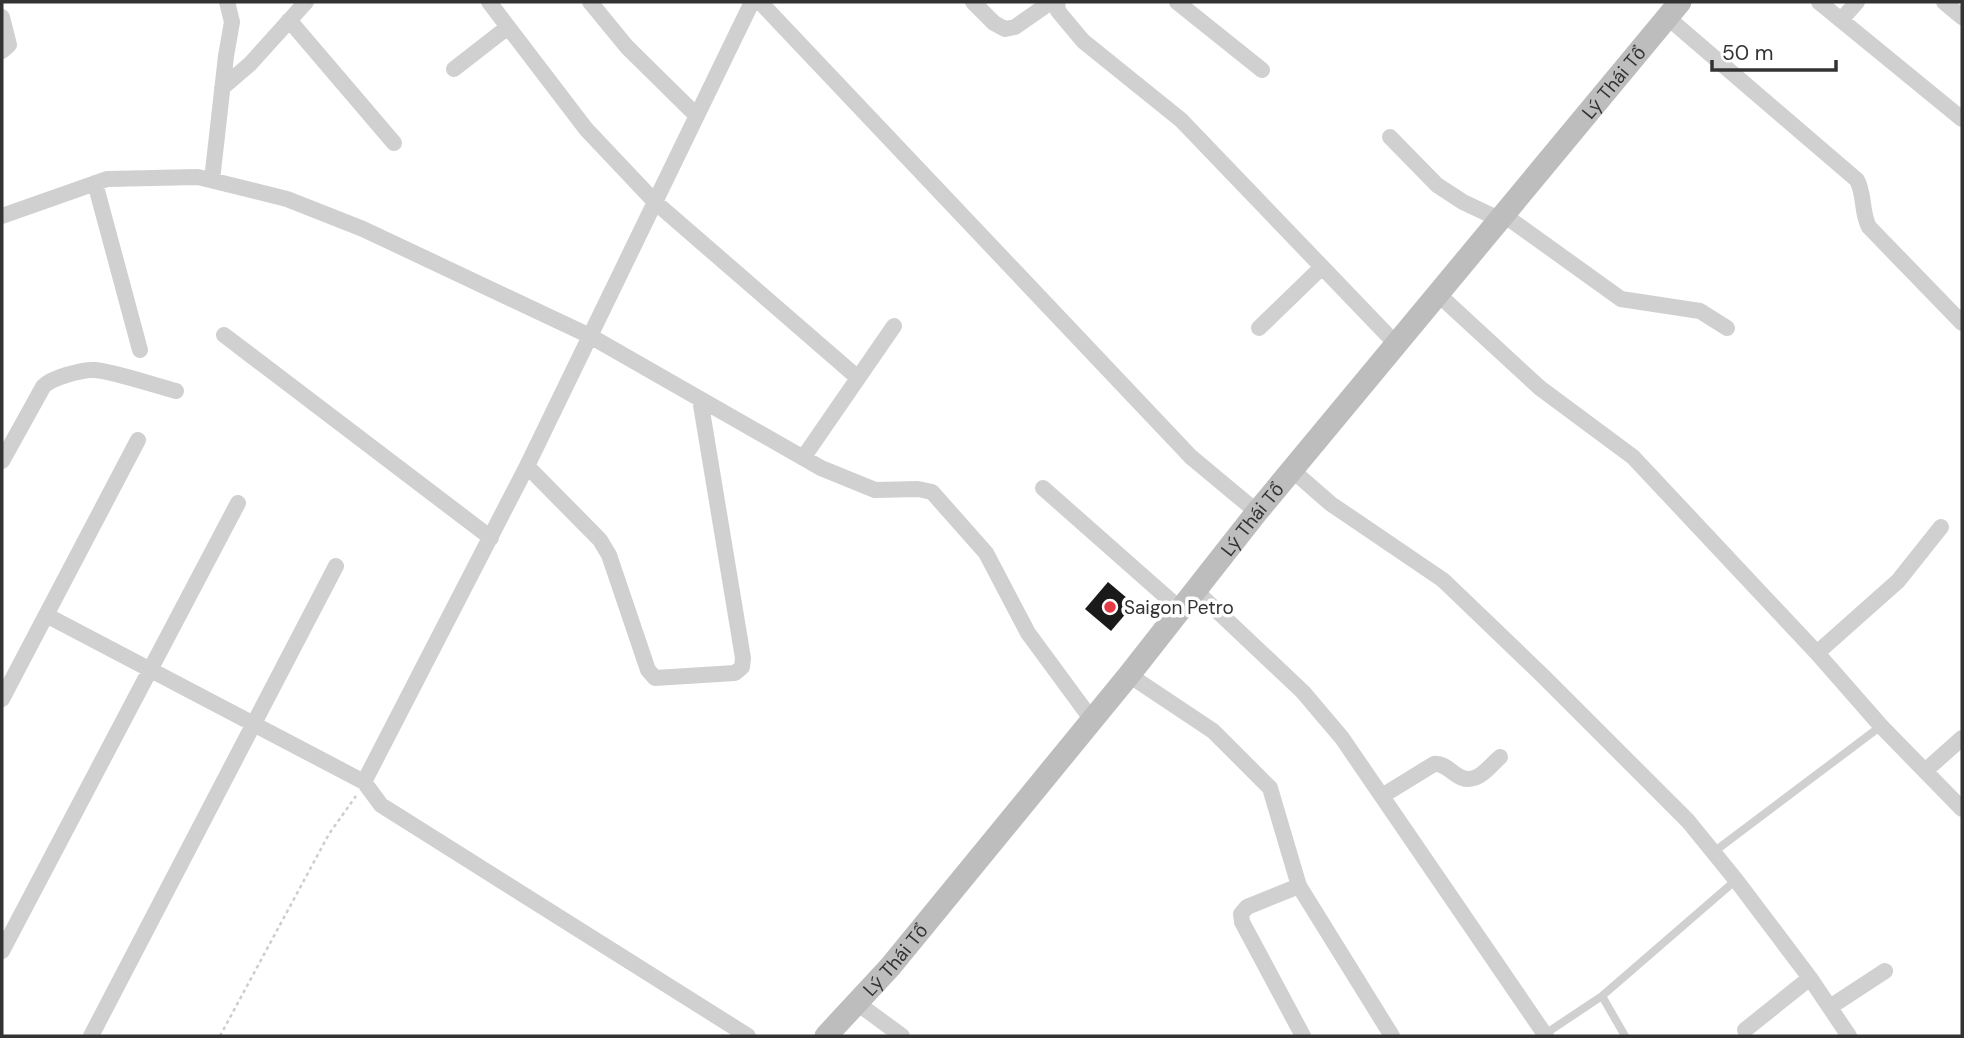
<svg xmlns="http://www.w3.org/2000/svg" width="1964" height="1038" font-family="'DM Sans',sans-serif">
  <rect width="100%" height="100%" fill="#fff"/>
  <!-- building -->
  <path fill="#1a1a1a" d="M1108 582 1134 604 1111 631 1085 609Z"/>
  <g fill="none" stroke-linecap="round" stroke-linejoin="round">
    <!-- path -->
    <path stroke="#cdcdcd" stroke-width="2.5" stroke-dasharray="3.5 3.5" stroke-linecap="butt" d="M220 1036 329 834 356 796"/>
    <!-- lane -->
    <path stroke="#d0d0d0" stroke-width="8" d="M1715 851 1881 726
      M1602 996 1625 1036
      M1545 1034 1602 996 1736 880"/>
    <!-- street -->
    <path stroke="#d0d0d0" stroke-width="16" d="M489 2 586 129 655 202 858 378
      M590 2 627 47 697 116
      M760 2 1191 457 1257 512
      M973 2 994 23 1005 29 1015 27 1051 2
      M1057 2 1058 11 1083 41 1181 120 1397 345
      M1177 2 1262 70
      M1819 2 1962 119
      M1944 2 1962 17
      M2 17 9 45 2 51
      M1667 17 1857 180C1865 195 1861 212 1869 227L1962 323
      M289 20 394 143
      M1841 20 1857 2
      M454 69 508 27
      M222 88 250 64 306 2
      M1390 137 1437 185 1463 202 1501 220
      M212 180 226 56 232 22 227 2
      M95 183 140 350
      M1504 215 1621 299 1700 311 1727 328
      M2 216 107 179 198 177 287 199 363 229 590 336 821 468 875 490 918 489 932 492 986 553 1028 633 1092 720
      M1439 295 1540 388 1633 457 1817 653 1881 726 1962 809
      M1259 328 1322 267
      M224 335 491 538
      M803 458 894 326
      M2 461 43 387C50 378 83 369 95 370 116 372 153 385 176 391
      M527 466 600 540 609 555 648 670 655 678 735 673 742 667 743 658 700 399
      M1292 470 1331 504 1443 580 1543 676 1688 821 1736 880 1810 978 1849 1036
      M1043 488 1180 609
      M1195 590 1303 692 1342 738 1546 1036
      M46 615 364 782
      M1817 653 1898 581 1941 527
      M1129 675 1213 731 1270 788 1299 886 1392 1036
      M2 699 138 440
      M1925 771 1962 738
      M1382 796 1434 764C1449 762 1457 784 1474 778 1483 776 1493 763 1500 757
      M1299 886 1247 907 1241 914 1242 922 1303 1036
      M2 951 238 503
      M857 1003 902 1036
      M1830 1007 1885 971
      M1745 1030 1810 978
      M91 1036 336 566
      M748 1036 381 805 364 782 527 466 752 2"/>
    <!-- secondary -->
    <path stroke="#bdbdbd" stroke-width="23" id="s1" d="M826 1036 890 967 1129 675 1257 512 1680 2"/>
  </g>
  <!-- markers -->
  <circle fill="#e63946" stroke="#fff" stroke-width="2.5" cx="1110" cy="607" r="7"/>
  <g text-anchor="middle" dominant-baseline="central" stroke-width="7" stroke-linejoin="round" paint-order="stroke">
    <!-- street labels -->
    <g font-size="19" fill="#333" stroke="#fff">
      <text stroke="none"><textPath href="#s1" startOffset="1237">Lý Thái Tổ</textPath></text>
      <text stroke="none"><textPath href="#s1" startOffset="670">Lý Thái Tổ</textPath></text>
      <text stroke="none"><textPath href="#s1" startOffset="103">Lý Thái Tổ</textPath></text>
    </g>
    <!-- poi labels -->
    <g font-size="19" fill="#333" stroke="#fff" text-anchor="start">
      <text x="1124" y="607">Saigon Petro</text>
    </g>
  </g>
  <!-- border -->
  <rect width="1964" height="1038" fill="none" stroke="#333333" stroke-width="7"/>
  <!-- scale -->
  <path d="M1712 60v10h124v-10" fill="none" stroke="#333333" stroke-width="3.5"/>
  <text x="1722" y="60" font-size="21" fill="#333333" stroke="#ffffff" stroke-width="5" paint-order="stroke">50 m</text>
</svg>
